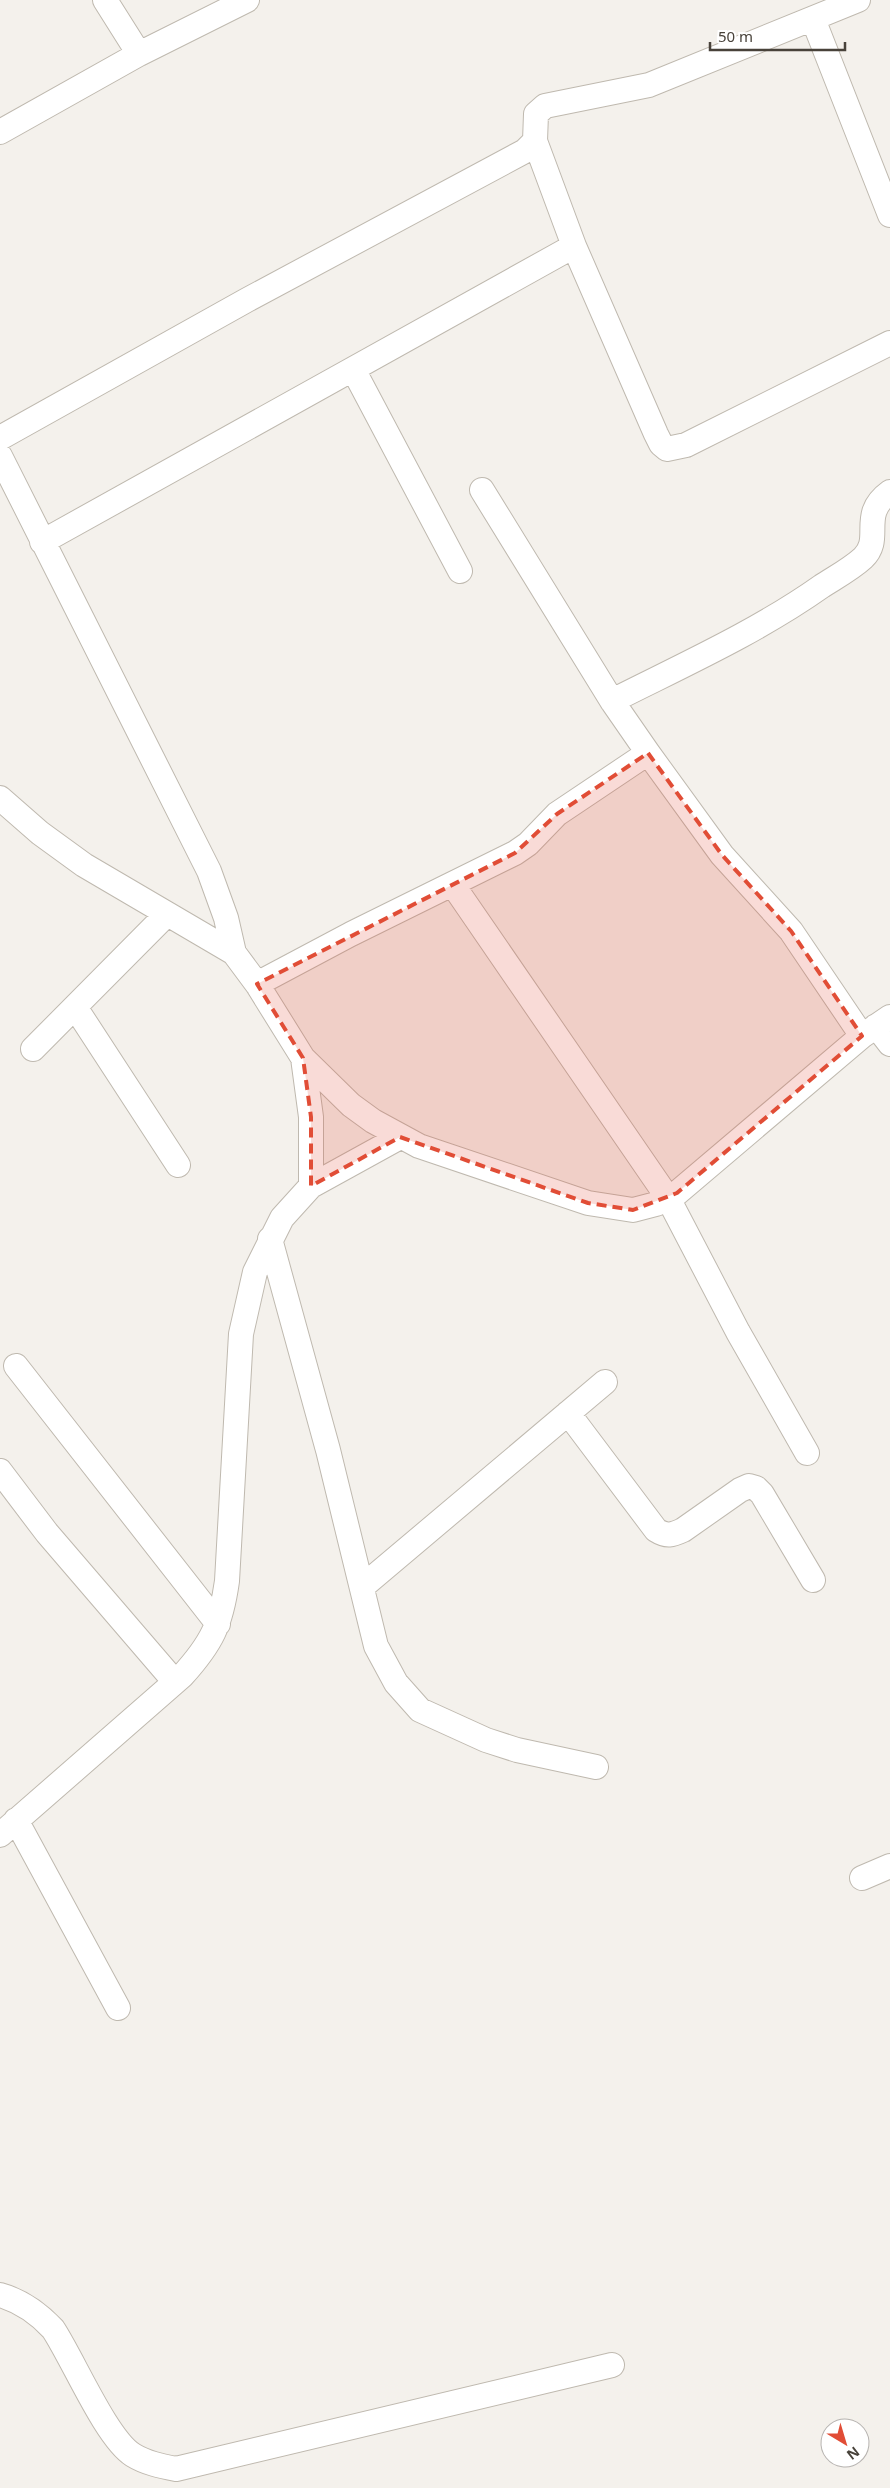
<svg xmlns="http://www.w3.org/2000/svg" width="890" height="2488" font-family="'Noto Sans',sans-serif">
  <rect width="100%" height="100%" fill="#f4f1ec"/>
  <g fill="none" stroke-linecap="round" stroke-linejoin="round">
    <!-- minor casing -->
    <g stroke="#bfb9af" stroke-width="26">
      <path id="minor" d="M105 0 139 54
        M813 19 890 215
        M0 132 139 54 247 0
        M574 246 656 434 661 444 667 449 686 445 890 343
        M353 369 460 571
        M0 438 247 300 525 151 535 141 536 114 545 106 649 85 858 0
        M0 456 209 871 226 918 234 953
        M482 490 612 701 648 753 722 855 791 931 862 1036
        M42 542 574 246 535 141
        M612 701C683 665 757 632 822 586 836 577 851 569 863 558 884 538 858 515 890 492
        M0 798 40 833 84 865 234 953 257 984 303 1058 351 1105 373 1121 419 1146 588 1203 633 1210 656 1204 677 1193 862 1036 890 1017
        M453 885 668 1198 738 1332 807 1453
        M257 984 351 934 515 853 528 844 557 814 648 753
        M75 1007 178 1165
        M876 1026 890 1044
        M33 1049 167 914
        M303 1058 311 1117V1186
        M270 1239 328 1450 376 1646 396 1683 420 1710 486 1740 517 1750 596 1767
        M16 1366 218 1624
        M568 1413 656 1530C667 1537 672 1535 683 1530L740 1490 749 1486 756 1488 762 1494 813 1580
        M0 1471 47 1533 175 1682
        M362 1587 605 1382
        M16 1820 118 2008
        M0 1835 182 1676C212 1643 221 1624 227 1581L241 1334 255 1272 282 1218 311 1186 400 1137
        M862 1878 890 1866
        M0 2295C21 2301 38 2313 53 2329 73 2359 106 2438 133 2455 146 2463 161 2466 176 2469L612 2365"/>
    </g>
    <!-- minor -->
    <use href="#minor" stroke="#fff" stroke-width="24"/>
  </g>
  <!-- marked area -->
  <path fill="#e14d36" fill-opacity="0.2" stroke="#e14d36" stroke-width="4" stroke-dasharray="10 6" stroke-linejoin="round" d="M648 753 722 855 791 931 862 1036 677 1193 633 1210 588 1203 400 1137 311 1186V1117L303 1058 257 984 515 853 557 814Z"/>
  <!-- north arrow -->
  <g transform="translate(845 2443) rotate(142)"><circle r="24" fill="#ffffff" stroke="#b6b3b0"/>
  <path d="M0-4L9 19L0 12L-9 19Z" fill="#e14d36"/>
  <text y="-8" font-size="14" font-weight="bold" text-anchor="middle" fill="#48423a">N</text>
  </g>
  <!-- scale -->
  <path d="M710 42v8h135v-8" fill="none" stroke="#48423a" stroke-width="2.5"/>
  <text x="718" y="42" font-size="15" fill="#48423a" stroke="#ffffff" stroke-width="4" paint-order="stroke">50 m</text>
</svg>
